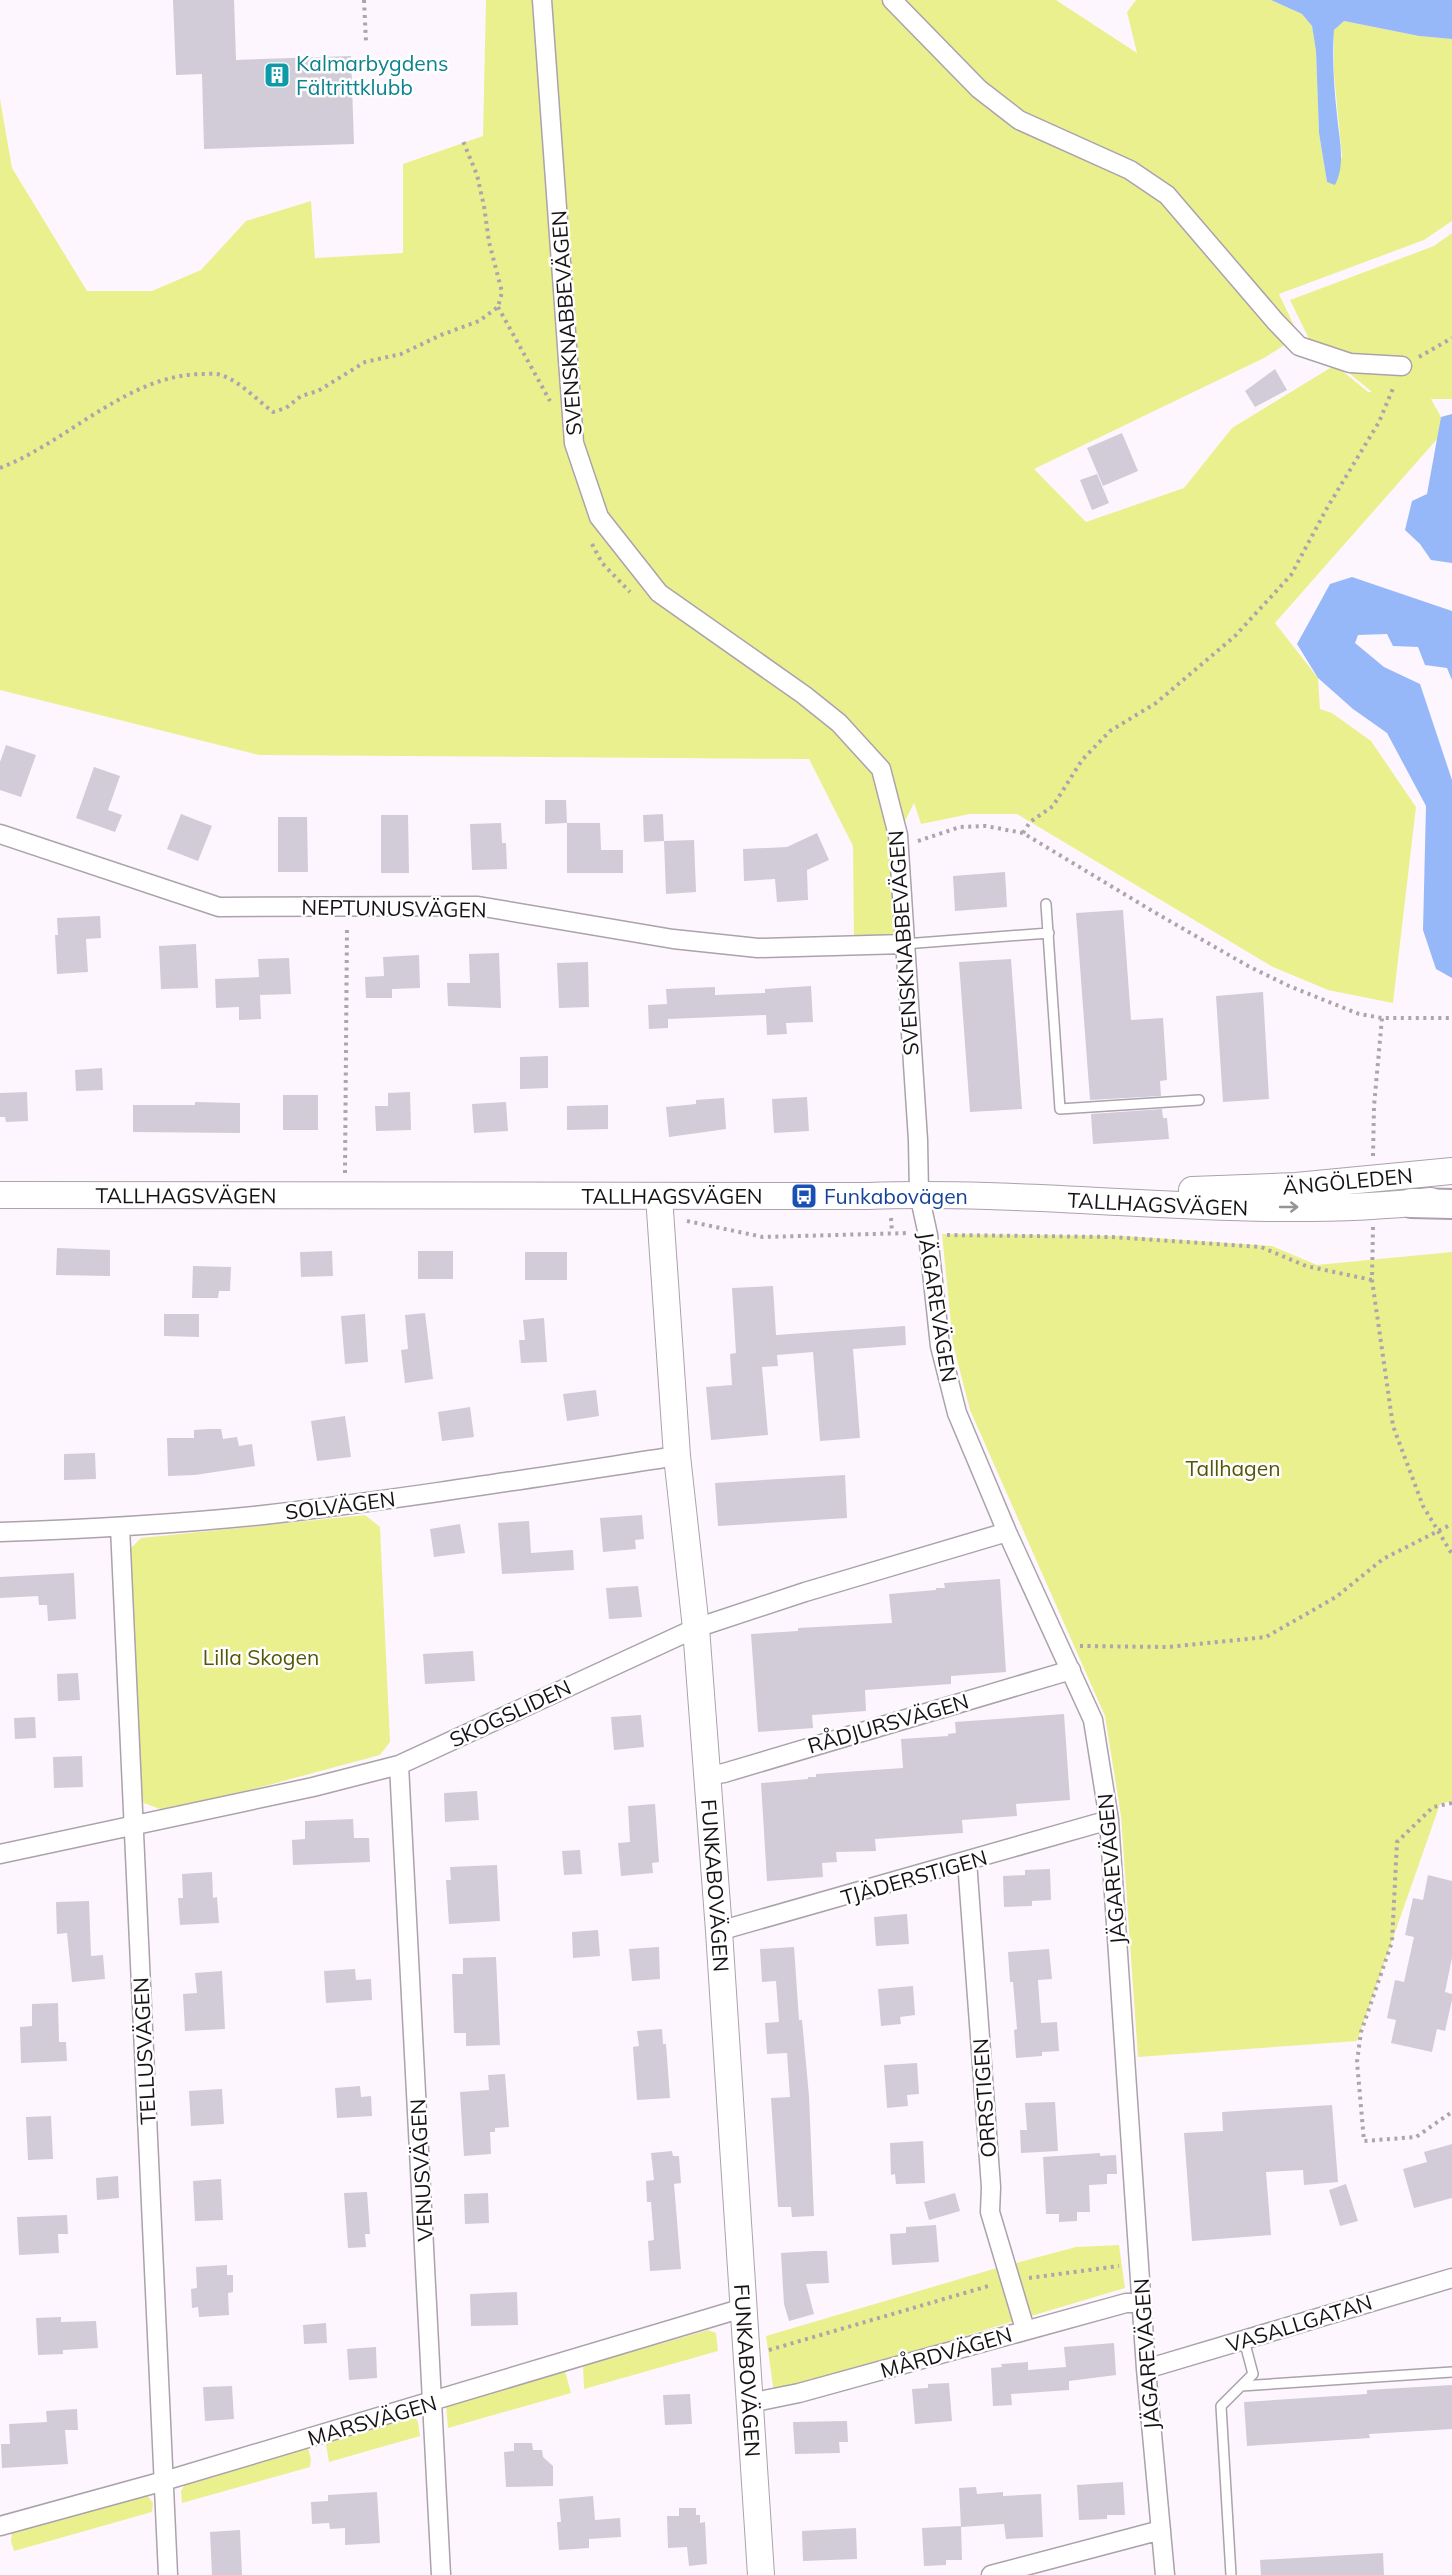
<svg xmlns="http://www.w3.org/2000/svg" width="1452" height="2575" font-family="Mulish,sans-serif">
  <rect width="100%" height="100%" fill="#fef6fe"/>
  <!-- green -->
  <path fill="#ebf08e" d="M486 0H1056L1137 53 1127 12 1136 0H1271L1302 14 1312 26 1316 51 1319 133 1327 182 1342 157 1334 74V30L1344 21 1419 36 1452 39V221L1424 240 1279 294 1299 336 1264 358 1034 469 1086 522 1184 488 1232 428 1335 365 1368 392H1372L1310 341 1290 300 1434 246 1452 233V399H1431L1441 417 1438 438 1275 623 1318 678 1320 709 1332 713 1371 741 1416 807 1393 1003 1328 990 1273 967 1017 814H970L921 824 914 803 898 835 904 944 854 947 853 846 809 759 259 755 0 690V99L12 168 87 291H152L201 270 246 221 311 201 315 258 403 253V164L483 136Z
    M942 1234 1123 1236 1272 1246 1317 1265 1452 1252V1801L1440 1804 1357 2041 1138 2057 1121 1816 1105 1716 970 1410 953 1344Z
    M365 1515 380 1527 390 1742 380 1755 168 1812 141 1802 130 1549 141 1538Z
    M1119 2245 1125 2288 774 2393 766 2336 997 2268 1076 2247Z
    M708 2330 716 2333 718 2351 584 2389 583 2366Z
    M565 2371 571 2393 448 2428 446 2405Z
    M413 2414 418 2422 420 2436 329 2462 325 2439Z
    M307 2445 311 2459 310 2467 182 2503 181 2491 188 2479Z
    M144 2491 153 2503 152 2512 14 2551 11 2541 12 2529Z"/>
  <!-- water -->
  <path fill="#96b8f9" d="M1271 0H1452V39L1419 36 1344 21 1334 30C1332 58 1334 87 1337 115 1339 139 1346 163 1335 185L1327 182 1319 133 1316 51 1312 26 1302 14Z
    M1452 414V563L1431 560 1420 544 1405 530 1412 501 1427 494 1441 417Z
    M1352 577 1452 611V680L1447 668 1425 665 1418 647 1393 646 1387 634 1358 635 1355 643 1384 667 1420 684 1452 780V978L1436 969 1423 930 1426 806 1387 733 1353 709 1318 678 1297 644 1330 584Z"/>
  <!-- building -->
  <path fill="#d1ccd8" d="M173 0H234L236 60 351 56 354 144 204 149 202 74 176 75Z
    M1275 369 1287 390 1255 407 1245 391Z
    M1122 433 1138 471 1103 486 1087 448Z
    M1097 474 1109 503 1092 510 1080 480Z
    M6 745 36 755 21 797 0 790V762Z
    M94 767 120 776 108 810 122 815 115 832 76 818Z
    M545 800H566L567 823 545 824Z
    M181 814 212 826 198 861 167 849Z
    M663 814 664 841 644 842 643 815Z
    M381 815H408L409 873H381Z
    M278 817H307L308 872H278Z
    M501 823 502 843H506L507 869 472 870 470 824Z
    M567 823H600L601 850H623V873H567Z
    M817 833 829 860 807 870 808 900 777 902 775 879 744 881 743 849 787 847Z
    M694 840 696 892 666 894 664 841Z
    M1005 872 1007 907 955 911 953 876Z
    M1123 910 1131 1020 1163 1018 1167 1080 1160 1081 1161 1096 1090 1100 1076 913Z
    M100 916 101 938 86 939 88 972 57 974 55 935H58L57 918Z
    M196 944 198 988 161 989 159 946Z
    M499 953 501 1008 448 1006 447 983H470L469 954Z
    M419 955 420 988 392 989V998H366L365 977 384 976 383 957Z
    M289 958 291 994 260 995 261 1019 239 1020V1007L216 1008 215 979 259 977 258 959Z
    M1011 959 1022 1109 970 1112 959 962Z
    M588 962 589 1007 559 1008 557 963Z
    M811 986 813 1022 786 1023 787 1034 767 1035 766 1015 668 1019V1028L649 1029 648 1005 667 1004 666 989 715 987V995L765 993V989Z
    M1263 992 1269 1099 1223 1102 1216 996Z
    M548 1056V1088L520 1089V1057Z
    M102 1068 103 1090 76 1091 75 1070Z
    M27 1092 28 1121 6 1122 5 1117H0V1093Z
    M410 1092 411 1130 376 1131 375 1106H388V1093Z
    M283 1095H318V1130H283Z
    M807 1097 809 1131 774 1133 772 1099Z
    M724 1098 726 1129 669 1137 666 1107 696 1104V1100Z
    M195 1102 240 1103V1133L133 1132V1105H195Z
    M506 1102 508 1131 474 1133 472 1104Z
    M608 1105V1129L567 1130V1106Z
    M1162 1109 1163 1118H1167L1169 1139 1093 1144 1091 1114Z
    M57 1248 110 1250V1276L56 1275Z
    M332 1251 333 1276 301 1277 300 1252Z
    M418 1251H453V1279H418Z
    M525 1252H567V1280H525Z
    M193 1266 231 1267 230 1291H219L218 1298H192Z
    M773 1286 776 1335 905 1326 906 1345 853 1349 860 1438 820 1441 813 1352 777 1355 778 1366 762 1367 768 1435 711 1440 706 1387 732 1385 730 1354 736 1353 732 1288Z
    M425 1313 433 1379 405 1383 401 1350 408 1349 405 1315Z
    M164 1314H199V1337L164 1336Z
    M365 1314 368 1362 345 1364 341 1316Z
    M544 1318 547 1362 521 1363 519 1340H525L523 1320Z
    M596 1390 599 1416 567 1421 563 1394Z
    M470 1407 474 1437 442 1441 438 1412Z
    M345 1416 351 1457 317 1461 311 1421Z
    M209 1429H221L223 1439 237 1437 239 1446 252 1444 255 1466 195 1475 168 1476 167 1438H194V1430Z
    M95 1453 96 1479 64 1480V1454Z
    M845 1475 847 1518 718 1526 715 1483Z
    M642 1515 644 1539 635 1540 636 1549 603 1552 600 1518Z
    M529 1521 531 1553 573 1550 574 1570 502 1574 498 1523Z
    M460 1524 465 1553 434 1557 430 1529Z
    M74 1573 76 1619 48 1621 47 1605H39L38 1596 0 1598V1577Z
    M1000 1579 1006 1672 951 1676V1684L865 1690 866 1711 812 1715 813 1728 758 1732 751 1634 798 1631V1628L892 1623 889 1594 936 1590V1588H945L944 1583Z
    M638 1586 642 1617 609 1619 606 1588Z
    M473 1651 475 1681 425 1684 423 1654Z
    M78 1673 80 1700 58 1701 57 1674Z
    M1064 1714 1070 1800 1016 1804 1017 1816 962 1820 963 1833 875 1839 876 1851 836 1852 837 1862 822 1863 823 1877 767 1881 761 1783 808 1779V1777H816V1774L903 1768 901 1739 948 1736V1734L956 1733 955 1722Z
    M641 1715 644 1747 614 1750 611 1717Z
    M35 1717 36 1738 15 1739 14 1718Z
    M82 1756 83 1787 54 1788 53 1757Z
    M477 1791 479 1820 445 1822 444 1793Z
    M655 1804 659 1862 652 1863 653 1873 621 1876 618 1843 630 1842 628 1806Z
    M353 1819 354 1838H369L370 1862 293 1865 292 1840 305 1839V1821Z
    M580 1850 582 1874 564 1875 562 1851Z
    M497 1865 500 1921 449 1924 446 1880H451L450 1867Z
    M1050 1869 1051 1900 1032 1901V1906L1004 1907 1003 1876 1025 1875V1870Z
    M212 1872 213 1898 217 1897 219 1923 180 1925 178 1898H183L182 1874Z
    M1428 1875 1452 1881V1958L1445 1992 1452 1994V2000L1445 2031 1437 2029 1432 2052 1391 2043 1396 2020 1387 2018 1395 1980 1404 1982 1414 1937 1405 1935 1413 1898 1423 1900Z
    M89 1901 91 1956 103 1955 105 1979 72 1982 67 1933 57 1934 56 1902Z
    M907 1914 909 1944 876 1946 874 1917Z
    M598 1930 600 1956 573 1958 572 1932Z
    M659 1947 660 1979 632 1981 629 1949Z
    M794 1947 799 2020H802L809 2096 814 2216 792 2217 791 2207H778L771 2098 790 2097 787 2053 767 2054 765 2023 779 2022 776 1981 762 1982 760 1949Z
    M1049 1949 1052 1979 1038 1980 1041 2023 1057 2022 1059 2051 1042 2052V2056L1016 2058 1014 2030 1017 2029 1013 1982H1010L1008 1952Z
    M496 1957 500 2045 466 2046V2033H454L452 1974H463V1958Z
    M355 1969 356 1980 371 1979 372 2000 326 2003 324 1971Z
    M222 1971 225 2029 185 2031 183 1994 197 1993 195 1973Z
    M913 1986 915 2015 900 2017 901 2024 881 2026 878 1989Z
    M58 2003 59 2042H66L67 2061 21 2063 20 2027 32 2026V2004Z
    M662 2029 663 2044H666L670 2098 637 2100 633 2047 639 2046 637 2031Z
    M917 2063 919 2094 907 2095 908 2106 887 2108 884 2065Z
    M505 2074 509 2127 495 2128V2132H490L491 2154 464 2156 460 2092 489 2090 488 2075Z
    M360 2086 361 2097 371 2096 372 2116 337 2118 335 2088Z
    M222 2089 224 2124 191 2126 189 2091Z
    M1055 2102 1058 2151 1021 2153 1020 2130H1027L1025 2103Z
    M1332 2105 1338 2182 1304 2185 1303 2170 1266 2172 1271 2235 1192 2241 1184 2133 1223 2131 1222 2112Z
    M51 2116 53 2159 28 2160 26 2117Z
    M923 2141 925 2183 896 2184 895 2174 891 2175 890 2143Z
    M1452 2144V2198L1414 2208 1403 2169 1427 2162 1424 2152Z
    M672 2151 673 2156H679L681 2183 674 2184 681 2269 650 2271 648 2241 654 2240 651 2202H647L646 2181 654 2180 651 2153Z
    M1100 2153V2156L1116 2155 1117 2174H1107V2184L1089 2185 1090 2212H1077V2221L1059 2222V2214H1046L1043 2157Z
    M118 2176 119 2198 97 2200 96 2178Z
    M221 2179 223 2220 195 2221 193 2181Z
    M1346 2184 1358 2221 1340 2226 1329 2190Z
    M367 2192 370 2234H365L366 2247 348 2248 344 2193Z
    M488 2193 489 2223 465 2224 464 2194Z
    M955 2193 960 2211 929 2220 924 2202Z
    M67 2215 68 2234H58L59 2253 19 2255 17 2217Z
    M936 2225 939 2262 892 2265 890 2234 906 2233V2227Z
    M815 2251H827L829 2283 806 2284 814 2314 789 2321 784 2304 781 2253Z
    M227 2265V2275H233V2292L228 2293 229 2315 199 2317 198 2307 192 2308 191 2289 197 2288 196 2267Z
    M517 2292 518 2325 471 2326 470 2294Z
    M61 2317V2322L96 2321 98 2348 63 2350V2354L38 2355 36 2318Z
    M326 2323 327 2343 304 2344 303 2325Z
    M1114 2343 1116 2375 1069 2381V2390L1011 2394 1012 2405 993 2406 991 2368 1002 2367 1001 2364 1028 2362V2370L1066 2367 1064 2347Z
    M376 2347 377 2378 349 2380 347 2349Z
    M949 2383 952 2421 915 2424 912 2389 928 2388V2384Z
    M1452 2385V2429L1369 2434 1370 2438 1247 2446 1244 2402 1367 2394V2390Z
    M232 2386 234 2419 205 2421 203 2387Z
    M690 2394 692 2424 665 2425 663 2395Z
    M77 2409 78 2430H65L68 2464 2 2468 1 2444H10L9 2424 47 2422 46 2411Z
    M847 2421 848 2442H839L840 2453 795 2454 793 2422Z
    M514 2443H532L533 2450H542L543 2457 553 2466V2486L506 2487 504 2452 514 2451Z
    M1123 2482 1125 2515H1107V2519L1079 2520 1077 2485Z
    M976 2487 977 2494 1003 2492V2496L1041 2494 1043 2537 1006 2539 1004 2524 961 2527 959 2488Z
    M377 2492 380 2543 345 2545V2528L330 2529 329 2523 312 2524 311 2502 328 2501V2495Z
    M593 2496 595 2520 620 2518 621 2537 589 2539V2548L559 2550 557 2522H561L559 2499Z
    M679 2508H696V2515H700V2523L705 2522 707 2564 689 2566 687 2547 668 2548 667 2516H679Z
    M961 2526 962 2560H946V2565L924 2566 922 2528Z
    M856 2528 857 2559 803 2561 802 2531Z
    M240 2530 242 2575H212L210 2532Z
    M1383 2553 1384 2575H1261L1260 2560Z"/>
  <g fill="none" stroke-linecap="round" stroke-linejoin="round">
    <!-- lane casing -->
    <g stroke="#aba2ab" stroke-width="12">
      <path id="lane" d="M1046 904 1060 1109 1199 1100
        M904 944 1049 933
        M1241 2386 1452 2372
        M1231 2575 1221 2406 1253 2374 1244 2340"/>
    </g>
    <!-- street casing -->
    <g stroke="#aba2ab" stroke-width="21">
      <path id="street" d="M542 0 574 443 599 517 659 593 804 695 839 723 881 769 898 835 918 1140 919 1194 928 1235 940 1346 957 1413 1007 1532 1093 1720 1109 1820 1146 2369 1165 2575
        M892 0 979 89 1019 120 1130 170 1167 195 1275 321 1299 346 1350 363 1402 366
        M0 834 219 907 478 906 673 939 758 948 904 944
        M120 1527 168 2575
        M0 1532C88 1529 176 1524 263 1515 402 1499 539 1477 677 1456
        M399 1765 441 2575
        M706 1776 724 1773 1071 1670
        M0 1854 313 1787 399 1765 696 1628 805 1592 1007 1532
        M967 1861 991 2187 990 2212 1025 2329
        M719 1931 1109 1820
        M1146 2369 1452 2278
        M750 2403 799 2393 1126 2303H1142
        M0 2526 164 2481 743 2308
        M991 2575 1161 2530"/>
    </g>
    <!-- secondary casing -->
    <g stroke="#aba2ab" stroke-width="28">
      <g id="secondary">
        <path id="s1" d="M1192 1190 1296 1186 1452 1171"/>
        <path id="s2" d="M0 1195 868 1196C1055 1189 1244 1222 1431 1201"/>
        <path id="s3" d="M659 1196 677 1456 696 1628 719 1931 761 2575"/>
      </g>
    </g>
    <!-- primary casing -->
    <g stroke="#aba2ab" stroke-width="32">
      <path id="primary" d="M1411 1203 1452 1204"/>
    </g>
    <!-- path -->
    <path stroke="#aca5ac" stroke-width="4" stroke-dasharray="3 4.5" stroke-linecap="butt" d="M364 0 366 42
      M498 307 550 401
      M1419 357 1452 338
      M0 468C68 442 128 374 203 374 209 374 216 373 221 375 241 382 257 400 273 412L286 408 301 396 318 391 365 362 401 354 441 335 479 321 498 307 502 292 489 242 484 206 477 175 463 141
      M592 544 602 563 630 592
      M1023 833 1030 822 1053 806 1082 760 1110 731 1156 703 1235 636 1291 575 1327 508 1379 422 1394 386
      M918 841 960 827 986 826 1023 833 1154 912 1248 966 1289 986 1359 1014 1382 1018H1452
      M1373 1156 1374 1106 1382 1018
      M345 1173 347 926
      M891 1218 892 1232
      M687 1221 763 1237 909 1233
      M1373 1227 1372 1280 1393 1426 1423 1506 1452 1554
      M947 1235 1111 1237 1261 1247 1306 1266 1372 1280
      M1080 1646 1168 1647 1266 1637 1336 1597 1383 1559 1452 1524
      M1452 1803 1433 1807 1397 1842 1392 1942 1361 2032 1357 2062 1364 2141 1416 2137 1452 2112
      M1029 2278 1119 2266
      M769 2350 992 2285"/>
    <!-- lane -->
    <use href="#lane" stroke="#fff" stroke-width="9"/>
    <!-- street -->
    <use href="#street" stroke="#fff" stroke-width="18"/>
    <!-- secondary -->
    <use href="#secondary" stroke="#fff" stroke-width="26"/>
    <!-- primary -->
    <use href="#primary" stroke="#fff" stroke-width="28"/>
  </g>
  <!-- one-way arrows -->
  <defs><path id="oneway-shaft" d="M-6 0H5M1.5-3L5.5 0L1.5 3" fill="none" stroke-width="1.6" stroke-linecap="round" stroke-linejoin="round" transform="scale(1.5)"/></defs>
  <use stroke="#969496" href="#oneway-shaft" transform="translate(1289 1207)"/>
  <!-- icons -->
  <defs>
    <g id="building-square" transform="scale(1.35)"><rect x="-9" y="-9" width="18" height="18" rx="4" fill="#0f9aa8" stroke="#fff"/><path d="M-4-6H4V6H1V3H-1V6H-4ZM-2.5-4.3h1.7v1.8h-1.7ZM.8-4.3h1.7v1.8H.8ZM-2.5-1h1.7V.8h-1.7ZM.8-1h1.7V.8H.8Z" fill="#fff"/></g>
    <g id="bus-square" transform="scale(1.35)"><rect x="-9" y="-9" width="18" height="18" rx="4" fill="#1a4fb4" stroke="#fff"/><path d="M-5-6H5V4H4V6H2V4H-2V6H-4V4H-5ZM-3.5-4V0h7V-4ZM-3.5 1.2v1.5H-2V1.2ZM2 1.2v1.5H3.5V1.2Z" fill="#fff"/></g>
  </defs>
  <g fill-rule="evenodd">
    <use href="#building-square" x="277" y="75"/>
    <use href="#bus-square" x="804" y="1196"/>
  </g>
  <g text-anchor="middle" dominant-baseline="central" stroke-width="5" stroke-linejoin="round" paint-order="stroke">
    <!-- culture labels -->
    <g font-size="21" fill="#0d838f" stroke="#fff" text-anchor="start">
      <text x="296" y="63">Kalmarbygdens<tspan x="296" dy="24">Fältrittklubb</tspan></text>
    </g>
    <!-- street labels -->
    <g font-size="21" fill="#161216" stroke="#fff">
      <text transform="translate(566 323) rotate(-94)">SVENSKNABBEVÄGEN</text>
      <text transform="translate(394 908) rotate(1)">NEPTUNUSVÄGEN</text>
      <text transform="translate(903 943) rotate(-94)">SVENSKNABBEVÄGEN</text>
      <text stroke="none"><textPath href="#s1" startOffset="156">ÄNGÖLEDEN</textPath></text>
      <text stroke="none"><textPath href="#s2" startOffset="186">TALLHAGSVÄGEN</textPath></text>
      <text stroke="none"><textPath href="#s2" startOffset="672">TALLHAGSVÄGEN</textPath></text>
      <text stroke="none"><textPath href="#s2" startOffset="1158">TALLHAGSVÄGEN</textPath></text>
      <text transform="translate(938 1307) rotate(81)">JÄGAREVÄGEN</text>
      <text transform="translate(340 1505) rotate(-7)">SOLVÄGEN</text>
      <text transform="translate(510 1713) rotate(-25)">SKOGSLIDEN</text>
      <text transform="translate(888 1723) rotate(-16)">RÅDJURSVÄGEN</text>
      <text transform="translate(1111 1869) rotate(-95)">JÄGAREVÄGEN</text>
      <text transform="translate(914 1877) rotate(-16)">TJÄDERSTIGEN</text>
      <text stroke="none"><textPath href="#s3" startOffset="692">FUNKABOVÄGEN</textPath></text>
      <text transform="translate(144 2051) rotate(-93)">TELLUSVÄGEN</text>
      <text transform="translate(984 2098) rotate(-94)">ORRSTIGEN</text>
      <text transform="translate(421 2170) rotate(-93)">VENUSVÄGEN</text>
      <text transform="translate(1299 2323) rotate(-17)">VASALLGATAN</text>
      <text transform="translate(946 2352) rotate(-16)">MÅRDVÄGEN</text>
      <text transform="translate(1146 2354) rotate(-94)">JÄGAREVÄGEN</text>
      <text stroke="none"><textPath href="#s3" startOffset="1178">FUNKABOVÄGEN</textPath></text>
      <text transform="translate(372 2420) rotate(-16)">MARSVÄGEN</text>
    </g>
    <!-- transit labels -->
    <g font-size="21" fill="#164399" stroke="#fff" text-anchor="start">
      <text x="824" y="1196">Funkabovägen</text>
    </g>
    <!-- park labels -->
    <g font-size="21" fill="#555707" stroke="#fff">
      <text x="1233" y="1468">Tallhagen</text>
      <text x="261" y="1657">Lilla Skogen</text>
    </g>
  </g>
</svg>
